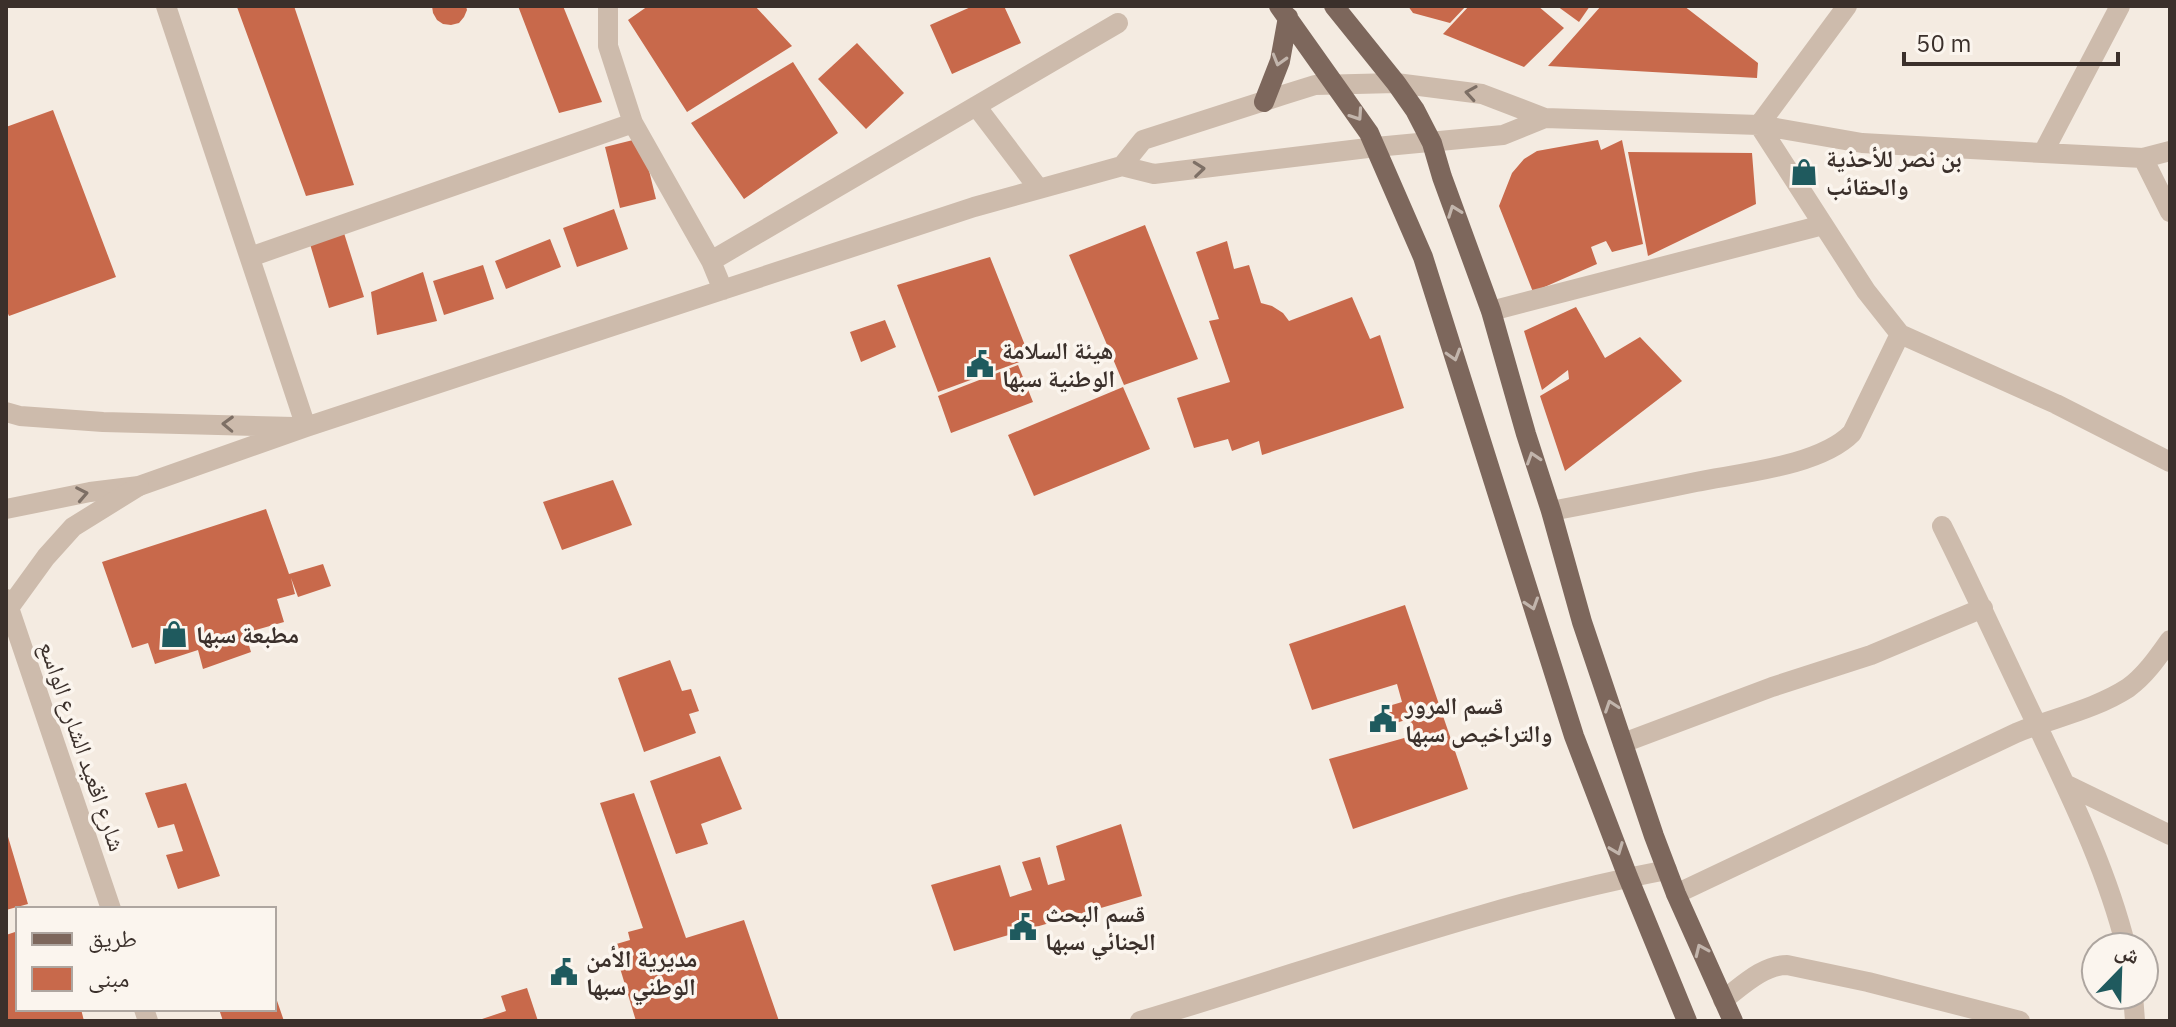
<svg xmlns="http://www.w3.org/2000/svg" width="2176" height="1027" font-family="'IBM Plex Sans','Noto Naskh Arabic',sans-serif">
  <rect width="100%" height="100%" fill="#f4ebe1"/>
  <!-- building -->
  <path fill="#c8694b" d="M242 6H294L354 185 306 196 237 7Z
    M432 6H466L467 10 464 17 459 23 451 25 443 24 437 20 433 13Z
    M518 6H563L602 102 559 113Z
    M648 6H755L792 46 687 112 628 20Z
    M973 6H1004L1021 43 952 74 930 25Z
    M1408 6H1466L1450 23 1413 13Z
    M1469 6H1538L1564 28 1524 67 1443 34Z
    M1557 6H1590L1579 22Z
    M1601 6H1684L1758 63 1757 78 1548 66Z
    M857 43 904 93 866 129 818 79Z
    M793 62 838 133 744 199 691 123Z
    M53 110 116 277 9 316 6 309V127Z
    M641 138 656 199 620 208 605 147Z
    M1598 140 1601 150 1622 140 1643 244 1612 252 1606 241 1591 247 1597 264 1533 292 1499 206 1512 173 1524 159 1537 151Z
    M1628 152 1752 153 1756 204 1648 256Z
    M614 209 628 249 577 267 563 228Z
    M1145 225 1198 359 1124 385 1069 255Z
    M344 233 364 297 329 308 310 244Z
    M550 239 561 267 506 289 495 261Z
    M1227 241 1234 269 1249 265 1261 303 1272 306 1283 313 1289 321 1352 297 1370 339 1380 335 1404 408 1262 455 1259 441 1232 451 1228 439 1194 448 1177 398 1230 382 1209 321 1219 319 1196 252Z
    M990 257 1030 358 938 392 897 285Z
    M483 265 494 299 444 315 433 281Z
    M423 272 437 321 377 335 371 292Z
    M1576 307 1605 358 1640 337 1682 381 1565 471 1540 396 1569 379 1568 370 1542 390 1524 331Z
    M885 320 896 347 861 362 850 332Z
    M1018 365 1033 402 951 433 938 396Z
    M1123 387 1150 449 1034 496 1008 435Z
    M613 480 632 525 562 550 543 502Z
    M266 509 289 574 323 564 331 586 298 597 291 578 295 594 277 599 284 622 245 633 251 652 203 669 198 650 155 664 148 643 132 648 102 562Z
    M1405 605 1468 789 1353 829 1329 759 1415 735 1409 719 1389 725 1382 708 1402 702 1397 684 1312 710 1289 644Z
    M670 660 682 691 691 689 699 711 689 714 696 733 644 752 618 678Z
    M720 756 742 809 701 824 708 844 676 854 650 781Z
    M186 783 220 876 178 889 166 855 183 851 174 824 158 828 145 793Z
    M634 793 686 938 744 920 779 1021H636L613 945 630 940 628 932 643 928 600 803Z
    M1121 824 1142 896 954 951 931 885 1000 865 1010 897 1032 890 1022 862 1040 857 1048 885 1065 880 1056 846Z
    M6 830 28 904 6 910Z
    M18 931V1009H81L84 1021H6V935Z
    M527 988 538 1021H476L506 1011 501 996Z
    M274 992 284 1021H223L219 1009H274Z"/>
  <g fill="none" stroke-linecap="round" stroke-linejoin="round">
    <!-- minor -->
    <path stroke="#cdbbac" stroke-width="20" d="M166 6 306 427
      M608 6V46L633 123 711 261 723 290
      M1847 6 1759 125 1866 291 1900 334 2056 404 2170 462
      M976 106 1039 189
      M2043 153 2120 6
      M2143 158 2170 212
      M1122 166 1143 140 1283 95 1315 85 1396 83 1482 94 1545 118 1759 125 1862 143 2043 153 2143 158 2170 151
      M250 257 633 123
      M711 261 1118 23
      M1491 311 1823 225
      M6 412 20 416 103 422 294 427
      M6 509 90 492 139 486 306 427 974 207 1122 166 1154 174 1376 147 1503 135 1545 118
      M1551 511C1599 502 1648 492 1696 482 1740 473 1820 466 1852 433L1900 334
      M1942 526C1975 592 2005 659 2037 725 2071 797 2107 870 2126 947
      M1623 743 1772 687 1871 655 1983 608
      M2065 784 2170 835
      M1676 894 2016 733C2052 718 2094 710 2128 688 2145 676 2158 657 2170 640
      M2133 995 2135 1021
      M1723 1000C1742 986 1763 965 1787 965L1868 982 2020 1021
      M1140 1021C1315 969 1488 904 1667 870"/>
    <!-- tertiary -->
    <path stroke="#cdbbac" stroke-width="20" d="M6 599 111 909
      M9 608 46 557 73 527 139 486
      M144 1009 148 1021"/>
    <!-- primary -->
    <path stroke="#7d675c" stroke-width="20" d="M1279 6 1369 133 1423 257 1574 736 1628 877 1687 1021
      M1334 6 1396 83 1415 110 1432 143 1442 177 1491 311 1526 434 1551 511 1582 622 1654 836 1676 894 1733 1021
      M1264 102 1280 61 1288 17"/>
  </g>
  <!-- one-way arrows -->
  <defs><path id="oneway-chevron" d="M-2-3.5L2.5 0L-2 3.5" fill="none" stroke-width="1.6" stroke-linecap="round" stroke-linejoin="round" transform="scale(2)"/></defs>
  <g stroke="#c2b5ac">
    <use href="#oneway-chevron" transform="translate(1279 60) rotate(106)"/>
    <use href="#oneway-chevron" transform="translate(1357 115) rotate(56)"/>
    <use href="#oneway-chevron" transform="translate(1454 211) rotate(-110)"/>
    <use href="#oneway-chevron" transform="translate(1454 355) rotate(73)"/>
    <use href="#oneway-chevron" transform="translate(1533 458) rotate(-108)"/>
    <use href="#oneway-chevron" transform="translate(1532 604) rotate(72)"/>
    <use href="#oneway-chevron" transform="translate(1611 706) rotate(-109)"/>
    <use href="#oneway-chevron" transform="translate(1617 849) rotate(69)"/>
    <use href="#oneway-chevron" transform="translate(1701 950) rotate(-114)"/>
  </g>
  <g stroke="#7d6f65">
    <use href="#oneway-chevron" transform="translate(1471 93) rotate(-171)"/>
    <use href="#oneway-chevron" transform="translate(1199 169) rotate(-6)"/>
    <use href="#oneway-chevron" transform="translate(228 424) rotate(-178)"/>
    <use href="#oneway-chevron" transform="translate(82 494) rotate(-11)"/>
  </g>
  <!-- icons -->
  <defs>
    <g id="shop-bare" transform="scale(2.16)"><path d="M-5-2.5h2.3a2.7 3.5 0 0 1 5.4 0H5L5.5 6h-11ZM-1.5-2.5h3a1.5 2.3 0 0 0-3 0Z" fill="#1f5a5e" stroke="#fbf5ee" stroke-width="2.5" paint-order="stroke"/></g>
    <g id="civic-bare" transform="scale(2.16)"><path d="M-.6-6.5H3V-4.5H.6V-3L4-1V1h2V6H-6V1h2V-1L-.6-3ZM-1.2 2.5V6h2.4V2.5Z" fill="#1f5a5e" stroke="#fbf5ee" stroke-width="2.5" paint-order="stroke"/></g>
  </defs>
  <g fill-rule="evenodd">
    <use href="#shop-bare" x="1804" y="172"/>
    <use href="#civic-bare" x="980" y="364"/>
    <use href="#shop-bare" x="174" y="634"/>
    <use href="#civic-bare" x="1383" y="719"/>
    <use href="#civic-bare" x="1023" y="927"/>
    <use href="#civic-bare" x="564" y="972"/>
  </g>
  <g text-anchor="middle" dominant-baseline="central" stroke-width="7" stroke-linejoin="round" paint-order="stroke">
    <!-- poi labels -->
    <g font-size="24" font-weight="bold" fill="#3b302b" stroke="#fbf5ee" text-anchor="start">
      <text x="1826" y="158">بن نصر للأحذية<tspan x="1826" dy="28">والحقائب</tspan></text>
      <text x="1002" y="350">هيئة السلامة<tspan x="1002" dy="28">الوطنية سبها</tspan></text>
      <text x="196" y="634">مطبعة سبها</text>
      <text x="1405" y="705">قسم المرور<tspan x="1405" dy="28">والتراخيص سبها</tspan></text>
      <text x="1045" y="913">قسم البحث<tspan x="1045" dy="28">الجنائي سبها</tspan></text>
      <text x="586" y="958">مديرية الأمن<tspan x="586" dy="28">الوطني سبها</tspan></text>
    </g>
    <!-- street labels -->
    <g font-size="24" fill="#3b302b" stroke="#fbf5ee">
      <text transform="translate(83 746) rotate(71)">شارع اقعيد الشارع الواسع</text>
    </g>
  </g>
  <!-- border -->
  <rect width="2176" height="1027" fill="none" stroke="#3b302b" stroke-width="16"/>
  <!-- legend -->
  <rect x="16" y="907" width="260" height="104" fill="#fbf5ee" stroke="#aea6a0" stroke-width="2"/>
  <rect x="32" y="933" width="40" height="12" fill="#7d675c" stroke="#aea6a0" stroke-width="2"/>
  <text x="88" y="947" font-size="24" fill="#3b302b">طريق</text>
  <rect x="32" y="967" width="40" height="24" fill="#c8694b" stroke="#aea6a0" stroke-width="2"/>
  <text x="88" y="987" font-size="24" fill="#3b302b">مبنى</text>
  <!-- north arrow -->
  <g transform="translate(2120 971) rotate(23)"><circle r="38" fill="#fbf5ee" stroke="#aea6a0" stroke-width="2"/>
  <path d="M0-6L14 30L0 20L-14 30Z" fill="#1f5a5e"/>
  <text y="-12" font-size="22" font-weight="bold" text-anchor="middle" fill="#3b302b">ش</text>
  </g>
  <!-- scale -->
  <path d="M1904 52v12h214v-12" fill="none" stroke="#3b302b" stroke-width="4"/>
  <text x="1916" y="52" font-size="24" fill="#3b302b" stroke="#fbf5ee" stroke-width="6" paint-order="stroke">50 m</text>
</svg>
